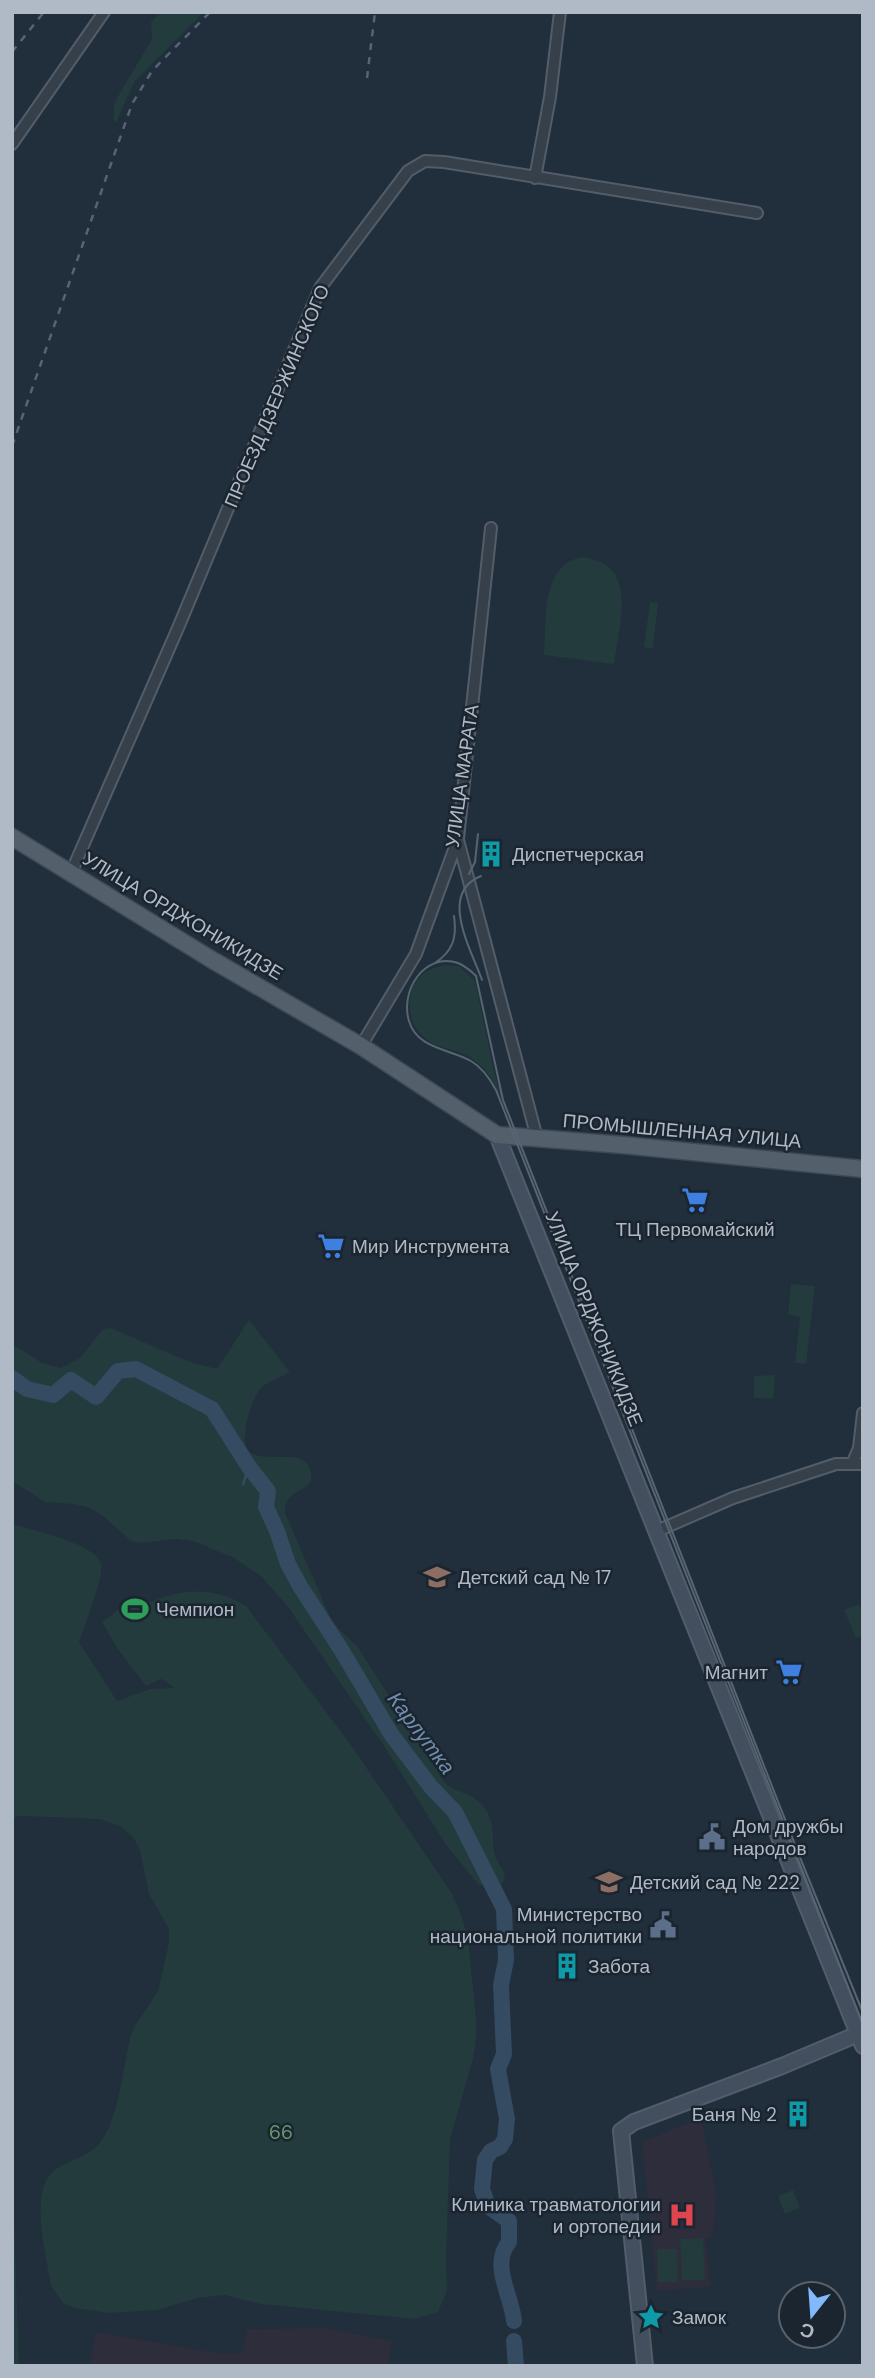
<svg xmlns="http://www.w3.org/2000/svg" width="875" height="2378" font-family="'DM Sans',sans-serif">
  <rect width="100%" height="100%" fill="#212e3b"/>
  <!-- medical -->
  <path fill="#2e2d3c" d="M701 2118 716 2193 713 2236 705 2239 711 2287 657 2291 642 2142Z
    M324 2328 392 2341 388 2366H90L96 2332 223 2354 242 2353 247 2329Z"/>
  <!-- green -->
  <path fill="#233b3c" d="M166 12H204L135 81 116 122 114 121V105L117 98 152 39 151 22 158 15Z
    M582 557C640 564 619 623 614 664L544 655C547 621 540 565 582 557Z
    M650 602 658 603 653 649 644 647Z
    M445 965 459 966 475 981 494 1071 507 1114C499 1094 492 1073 474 1060 464 1052 450 1050 439 1046 415 1037 404 1013 412 989 418 974 430 968 445 965Z
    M791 1284 815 1286 806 1364 795 1363 800 1317 788 1315Z
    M249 1320 290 1372C281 1377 268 1381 261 1388 252 1398 239 1438 248 1450 263 1467 304 1444 311 1472 316 1494 283 1487 285 1513L331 1619 339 1629 357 1646 445 1783C454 1792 468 1792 478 1801 495 1815 492 1832 494 1851 495 1865 517 1877 495 1888L478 1884 446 1845 386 1749 288 1607 262 1577 234 1558 193 1541 177 1539 140 1543 131 1541 102 1515 87 1507 73 1504 45 1502 12 1481V1344L42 1363 61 1368 80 1358 103 1329 111 1328 190 1362 217 1369Z
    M775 1375 773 1398H754V1376Z
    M12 1524C32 1530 94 1543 101 1563 105 1574 84 1627 79 1642L117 1701 150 1689 175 1688 162 1679 146 1686 117 1648 102 1622 136 1596 144 1605C178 1589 213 1585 246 1606L351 1745 451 1892 461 1914 468 1938 476 2018V2040L473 2059 450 2139 446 2257 447 2291 438 2312 415 2319 261 2304 225 2295 197 2298 157 2310 109 2313 74 2308 64 2304 51 2286C47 2257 27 2188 56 2169 71 2159 90 2157 101 2141 119 2117 123 2068 130 2038L135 2026 158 1991 169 1943V1929L149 1894 140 1850 133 1837 122 1827 100 1819 20 1816 12 1818Z
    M859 1604 863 1613V1635L856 1638 844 1610Z
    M12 2157 19 2366H12Z
    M793 2190 800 2208 785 2214 778 2196Z
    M703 2238 705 2280H682L680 2239Z
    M657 2249H677L678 2282H658Z"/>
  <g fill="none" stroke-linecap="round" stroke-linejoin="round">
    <!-- stream -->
    <path stroke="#344b62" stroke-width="2.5" d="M243 1484 249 1467"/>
    <!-- river -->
    <path stroke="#344b62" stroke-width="16" d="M12 1378 27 1389 53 1395 71 1380 96 1397 118 1371 136 1369 212 1409 249 1467 268 1491 266 1507 277 1531 288 1564 300 1586 342 1651 391 1734 431 1787 455 1812 504 1909 506 1960 501 1985 504 2054 498 2069 507 2119 505 2139 500 2147 491 2151 485 2160 482 2189 488 2206 509 2221V2242C490 2265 512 2296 514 2321
      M514 2341 516 2366"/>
    <!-- minor casing -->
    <g stroke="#535d69" stroke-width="14">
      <path id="minor" d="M12 144 104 12
        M535 178 550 97 560 12
        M458 840 537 1138
        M71 873 178 628 320 288 408 171 425 161 444 162 757 213
        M361 1046 416 954 458 839 491 528
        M853 1462 859 1448 863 1413
        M657 1531 733 1498 836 1464H863"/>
    </g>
    <!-- secondary casing -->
    <g stroke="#535d69" stroke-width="18">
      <path id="secondary" d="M497 1135 863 2046
        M645 2366 621 2131 634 2122 782 2066 863 2032"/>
    </g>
    <!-- primary casing -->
    <g stroke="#3e4954" stroke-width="19">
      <path id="primary" d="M12 837 214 961 361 1046 497 1135 623 1145 863 1169"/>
    </g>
    <!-- minor -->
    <use href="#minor" stroke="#35404b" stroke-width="10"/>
    <!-- secondary -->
    <use href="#secondary" stroke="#434f5e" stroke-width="14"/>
    <!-- primary -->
    <use href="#primary" stroke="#535f6b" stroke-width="16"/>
    <!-- tram -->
    <path stroke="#576472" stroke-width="2" d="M469 874 475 862 478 834
      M481 876C438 893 471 949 482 980
      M435 963C453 951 457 938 454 916
      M863 2013 799 1855 503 1100 476 976C471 971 465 966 458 963 423 952 400 992 409 1021 417 1049 450 1049 471 1061 483 1068 490 1079 496 1090L863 2025"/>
    <!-- rail -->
    <path stroke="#576472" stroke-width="2.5" stroke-dasharray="7 7" stroke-linecap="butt" d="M12 52 44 12
      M367 78 375 12
      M12 446 132 104 152 71 210 12"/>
  </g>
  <!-- icons -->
  <defs>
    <g id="building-bare" transform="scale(2.1)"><path d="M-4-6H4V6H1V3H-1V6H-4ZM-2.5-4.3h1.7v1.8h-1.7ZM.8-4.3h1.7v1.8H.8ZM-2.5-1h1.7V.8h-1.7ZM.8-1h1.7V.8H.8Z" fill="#0f9aa8" stroke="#1a2530" stroke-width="2.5" paint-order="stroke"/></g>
    <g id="supermarket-bare" transform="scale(2.1)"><path d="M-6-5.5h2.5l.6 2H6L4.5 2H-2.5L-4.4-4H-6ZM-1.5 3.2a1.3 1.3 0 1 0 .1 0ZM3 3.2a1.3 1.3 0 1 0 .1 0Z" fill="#3f7fe0" stroke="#1a2530" stroke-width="2.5" paint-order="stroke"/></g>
    <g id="school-bare" transform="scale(2.1)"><path d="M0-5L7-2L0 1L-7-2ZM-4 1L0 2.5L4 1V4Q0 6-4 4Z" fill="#8d6e63" stroke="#1a2530" stroke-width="2.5" paint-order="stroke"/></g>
    <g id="stadium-bare" transform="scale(2.1)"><path d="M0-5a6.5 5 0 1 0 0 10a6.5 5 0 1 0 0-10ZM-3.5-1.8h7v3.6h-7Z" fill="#2e9e5b" stroke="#1a2530" stroke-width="2.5" paint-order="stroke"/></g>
    <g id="civic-bare" transform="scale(2.1)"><path d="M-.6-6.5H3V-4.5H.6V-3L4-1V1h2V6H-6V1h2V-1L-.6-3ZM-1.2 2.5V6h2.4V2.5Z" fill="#5c6f8a" stroke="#1a2530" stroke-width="2.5" paint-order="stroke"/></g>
    <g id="hospital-bare" transform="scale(2.1)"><path d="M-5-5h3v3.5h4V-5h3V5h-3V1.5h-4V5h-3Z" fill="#e0444e" stroke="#1a2530" stroke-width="2.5" paint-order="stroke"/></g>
    <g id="sight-bare" transform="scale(2.1)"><path d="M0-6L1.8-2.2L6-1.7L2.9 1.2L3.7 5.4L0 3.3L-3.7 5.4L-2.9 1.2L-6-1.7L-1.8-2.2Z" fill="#0f9aa8" stroke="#1a2530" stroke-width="2.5" paint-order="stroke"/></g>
  </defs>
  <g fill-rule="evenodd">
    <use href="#building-bare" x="491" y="854"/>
    <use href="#supermarket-bare" x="695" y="1200"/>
    <use href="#supermarket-bare" x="331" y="1246"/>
    <use href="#school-bare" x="437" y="1577"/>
    <use href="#stadium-bare" x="135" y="1609"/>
    <use href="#supermarket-bare" x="789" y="1672"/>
    <use href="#civic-bare" x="712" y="1837"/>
    <use href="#school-bare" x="609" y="1882"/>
    <use href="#civic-bare" x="663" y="1925"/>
    <use href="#building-bare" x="567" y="1966"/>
    <use href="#building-bare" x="798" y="2114"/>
    <use href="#hospital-bare" x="682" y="2215"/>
    <use href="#sight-bare" x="651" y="2317"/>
  </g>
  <g text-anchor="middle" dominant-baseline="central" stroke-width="5" stroke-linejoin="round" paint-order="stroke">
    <!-- street labels -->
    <g font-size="19" fill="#b0bac7" stroke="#1a2530">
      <text transform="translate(277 396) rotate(-67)">ПРОЕЗД ДЗЕРЖИНСКОГО</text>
      <text transform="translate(462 776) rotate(-82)">УЛИЦА МАРАТА</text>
      <text transform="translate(183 916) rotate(31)">УЛИЦА ОРДЖОНИКИДЗЕ</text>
      <text transform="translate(682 1131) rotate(5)">ПРОМЫШЛЕННАЯ УЛИЦА</text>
      <text transform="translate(594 1319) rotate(68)">УЛИЦА ОРДЖОНИКИДЗЕ</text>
    </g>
    <!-- poi labels -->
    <g font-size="19" fill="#b0bac7" stroke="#1a2530" text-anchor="start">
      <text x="512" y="854">Диспетчерская</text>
      <text x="695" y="1229" text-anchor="middle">ТЦ Первомайский</text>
      <text x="352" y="1246">Мир Инструмента</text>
      <text x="458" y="1577">Детский сад № 17</text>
      <text x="156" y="1609">Чемпион</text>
      <text x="768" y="1672" text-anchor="end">Магнит</text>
      <text x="733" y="1826">Дом дружбы<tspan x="733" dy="22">народов</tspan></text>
      <text x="630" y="1882">Детский сад № 222</text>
      <text x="642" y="1914" text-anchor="end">Министерство<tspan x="642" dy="22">национальной политики</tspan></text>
      <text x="588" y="1966">Забота</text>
      <text x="777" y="2114" text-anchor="end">Баня № 2</text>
      <text x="661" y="2204" text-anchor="end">Клиника травматологии<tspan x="661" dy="22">и ортопедии</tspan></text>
      <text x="672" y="2317">Замок</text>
    </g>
    <!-- park labels -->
    <g font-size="19" fill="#66996e" stroke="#1a2530">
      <text x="281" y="2132">66</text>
    </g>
    <!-- water labels -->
    <g font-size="21" font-style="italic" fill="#708dab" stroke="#1a2530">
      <text transform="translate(421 1733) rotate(53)">Карлутка</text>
    </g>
  </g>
  <!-- border -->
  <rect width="875" height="2378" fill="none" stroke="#b0bac7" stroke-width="28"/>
  <!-- north arrow -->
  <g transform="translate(812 2315) rotate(197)"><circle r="33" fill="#1a2530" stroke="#56616c" stroke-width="2"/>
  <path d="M0-5L12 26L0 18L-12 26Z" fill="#81b9fb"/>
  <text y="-10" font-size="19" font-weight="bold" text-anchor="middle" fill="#b0bac7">С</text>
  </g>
</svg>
